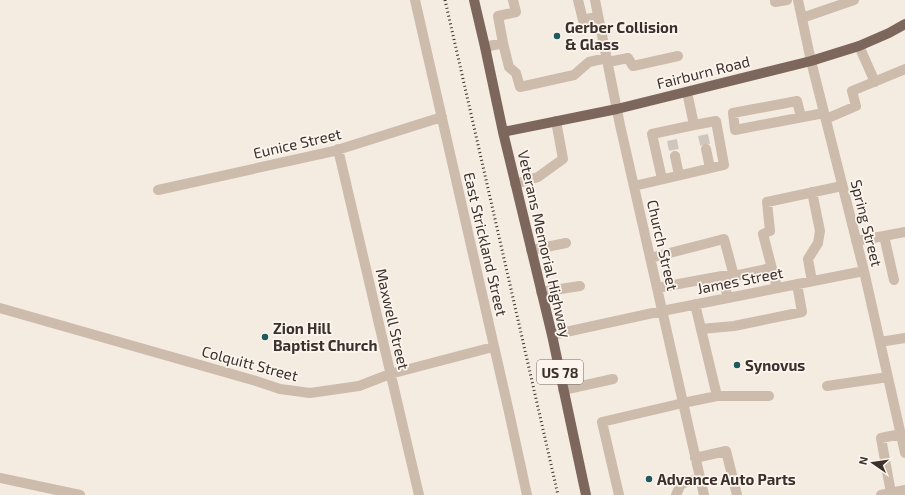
<svg xmlns="http://www.w3.org/2000/svg" width="905" height="495" font-family="'Exo 2',sans-serif">
  <rect width="100%" height="100%" fill="#f4ebe1"/>
  <g fill="none" stroke-linecap="round" stroke-linejoin="round">
    <!-- minor-tunnel -->
    <path stroke="#cfc6bd" stroke-width="10" stroke-dasharray="10 5" stroke-linecap="butt" d="M703 135 706 149
      M672 140 675 156"/>
    <!-- minor -->
    <path stroke="#cdbbac" stroke-width="10" d="M415 0 509 412 527 495
      M578 0 583 20 598 16
      M595 0 620 125 704 495
      M775 0V2L787 0
      M798 0 811 61 864 271 905 453
      M802 18 854 0
      M503 43 509 67 516 73 520 87 574 75 589 62 607 58
      M859 46 875 82
      M485 47 503 43 498 16 516 12 513 0
      M608 62 628 58 633 66 678 56
      M801 117 797 101 733 113 735 130 824 113
      M826 119 856 106 852 91 905 69
      M338 149 419 495
      M706 149 710 168
      M675 156 679 175
      M662 179 652 134 694 125
      M515 184 538 177 563 159 556 121
      M634 186 724 165 716 121 694 125 687 92
      M158 190 334 151 442 117
      M812 192 820 231 818 243 808 259 812 281
      M884 236 905 232
      M856 241 884 236 894 280
      M531 250 566 243
      M650 258 724 239 734 276H722L728 298
      M734 276 771 268
      M657 288 722 276
      M777 288 763 234 770 231 767 202 842 186
      M541 292 580 286
      M0 308 256 381 280 389 310 393 359 386 390 374 493 347
      M701 329 734 326 802 312 797 284
      M552 335 662 311 864 271
      M880 342 905 338
      M827 386 888 377
      M563 390 613 379
      M717 396H769
      M695 458 726 451 737 495
      M0 478 80 495
      M891 493 881 438 901 434
      M619 495 602 422 683 403 717 396 695 304
      M676 495 681 484 700 478
      M881 495 905 490"/>
    <!-- major -->
    <path stroke="#7d675c" stroke-width="10" d="M474 0 485 47 503 132 552 335 586 495
      M503 132 617 109 811 61 859 46 889 33 905 24"/>
    <!-- rail -->
    <path stroke="#3b302b" stroke-width="3" stroke-dasharray="1 3" stroke-linecap="butt" d="M445 0 558 495"/>
  </g>
  <!-- markers -->
  <g fill="#1f5a5e" stroke="#fbf5ee" stroke-width="1.5">
    <circle cx="557" cy="36" r="4"/>
    <circle cx="265" cy="337" r="4"/>
    <circle cx="737" cy="365" r="4"/>
    <circle cx="649" cy="479" r="4"/>
  </g>
  <g text-anchor="middle" dominant-baseline="central" stroke-width="3.5" stroke-linejoin="round" paint-order="stroke">
    <!-- shield labels -->
    <rect fill="#fbf5ee" stroke="#756b66" stroke-width="1" x="537" y="360" width="46" height="24" rx="3"/>
    <g font-size="14" font-weight="bold" fill="#3b302b">
      <text x="560" y="372">US 78</text>
    </g>
    <!-- poi labels -->
    <g font-size="15" font-weight="bold" fill="#3b302b" stroke="#fbf5ee" text-anchor="start">
      <text x="565" y="27">Gerber Collision<tspan x="565" dy="17">&amp; Glass</tspan></text>
      <text x="273" y="328">Zion Hill<tspan x="273" dy="17">Baptist Church</tspan></text>
      <text x="745" y="365">Synovus</text>
      <text x="657" y="479">Advance Auto Parts</text>
    </g>
    <!-- street labels -->
    <g font-size="15" fill="#3b302b" stroke="#fbf5ee">
      <text transform="translate(703 72) rotate(-14)">Fairburn Road</text>
      <text transform="translate(297 143) rotate(-13)">Eunice Street</text>
      <text transform="translate(867 223) rotate(76)">Spring Street</text>
      <text transform="translate(486 244) rotate(77)">East Strickland Street</text>
      <text transform="translate(545 244) rotate(77)">Veterans Memorial Highway</text>
      <text transform="translate(663 245) rotate(77)">Church Street</text>
      <text transform="translate(740 280) rotate(-11)">James Street</text>
      <text transform="translate(393 319) rotate(77)">Maxwell Street</text>
      <text transform="translate(250 363) rotate(15)">Colquitt Street</text>
    </g>
  </g>
  <!-- north arrow -->
  <g transform="translate(873 463) rotate(283)" stroke="#fbf5ee" stroke-width="3" paint-order="stroke">
  <path d="M0-3L7 15L0 10L-7 15Z" fill="#3b302b"/>
  <text y="-6" font-size="11" font-weight="bold" text-anchor="middle" fill="#3b302b">N</text>
  </g>
</svg>
